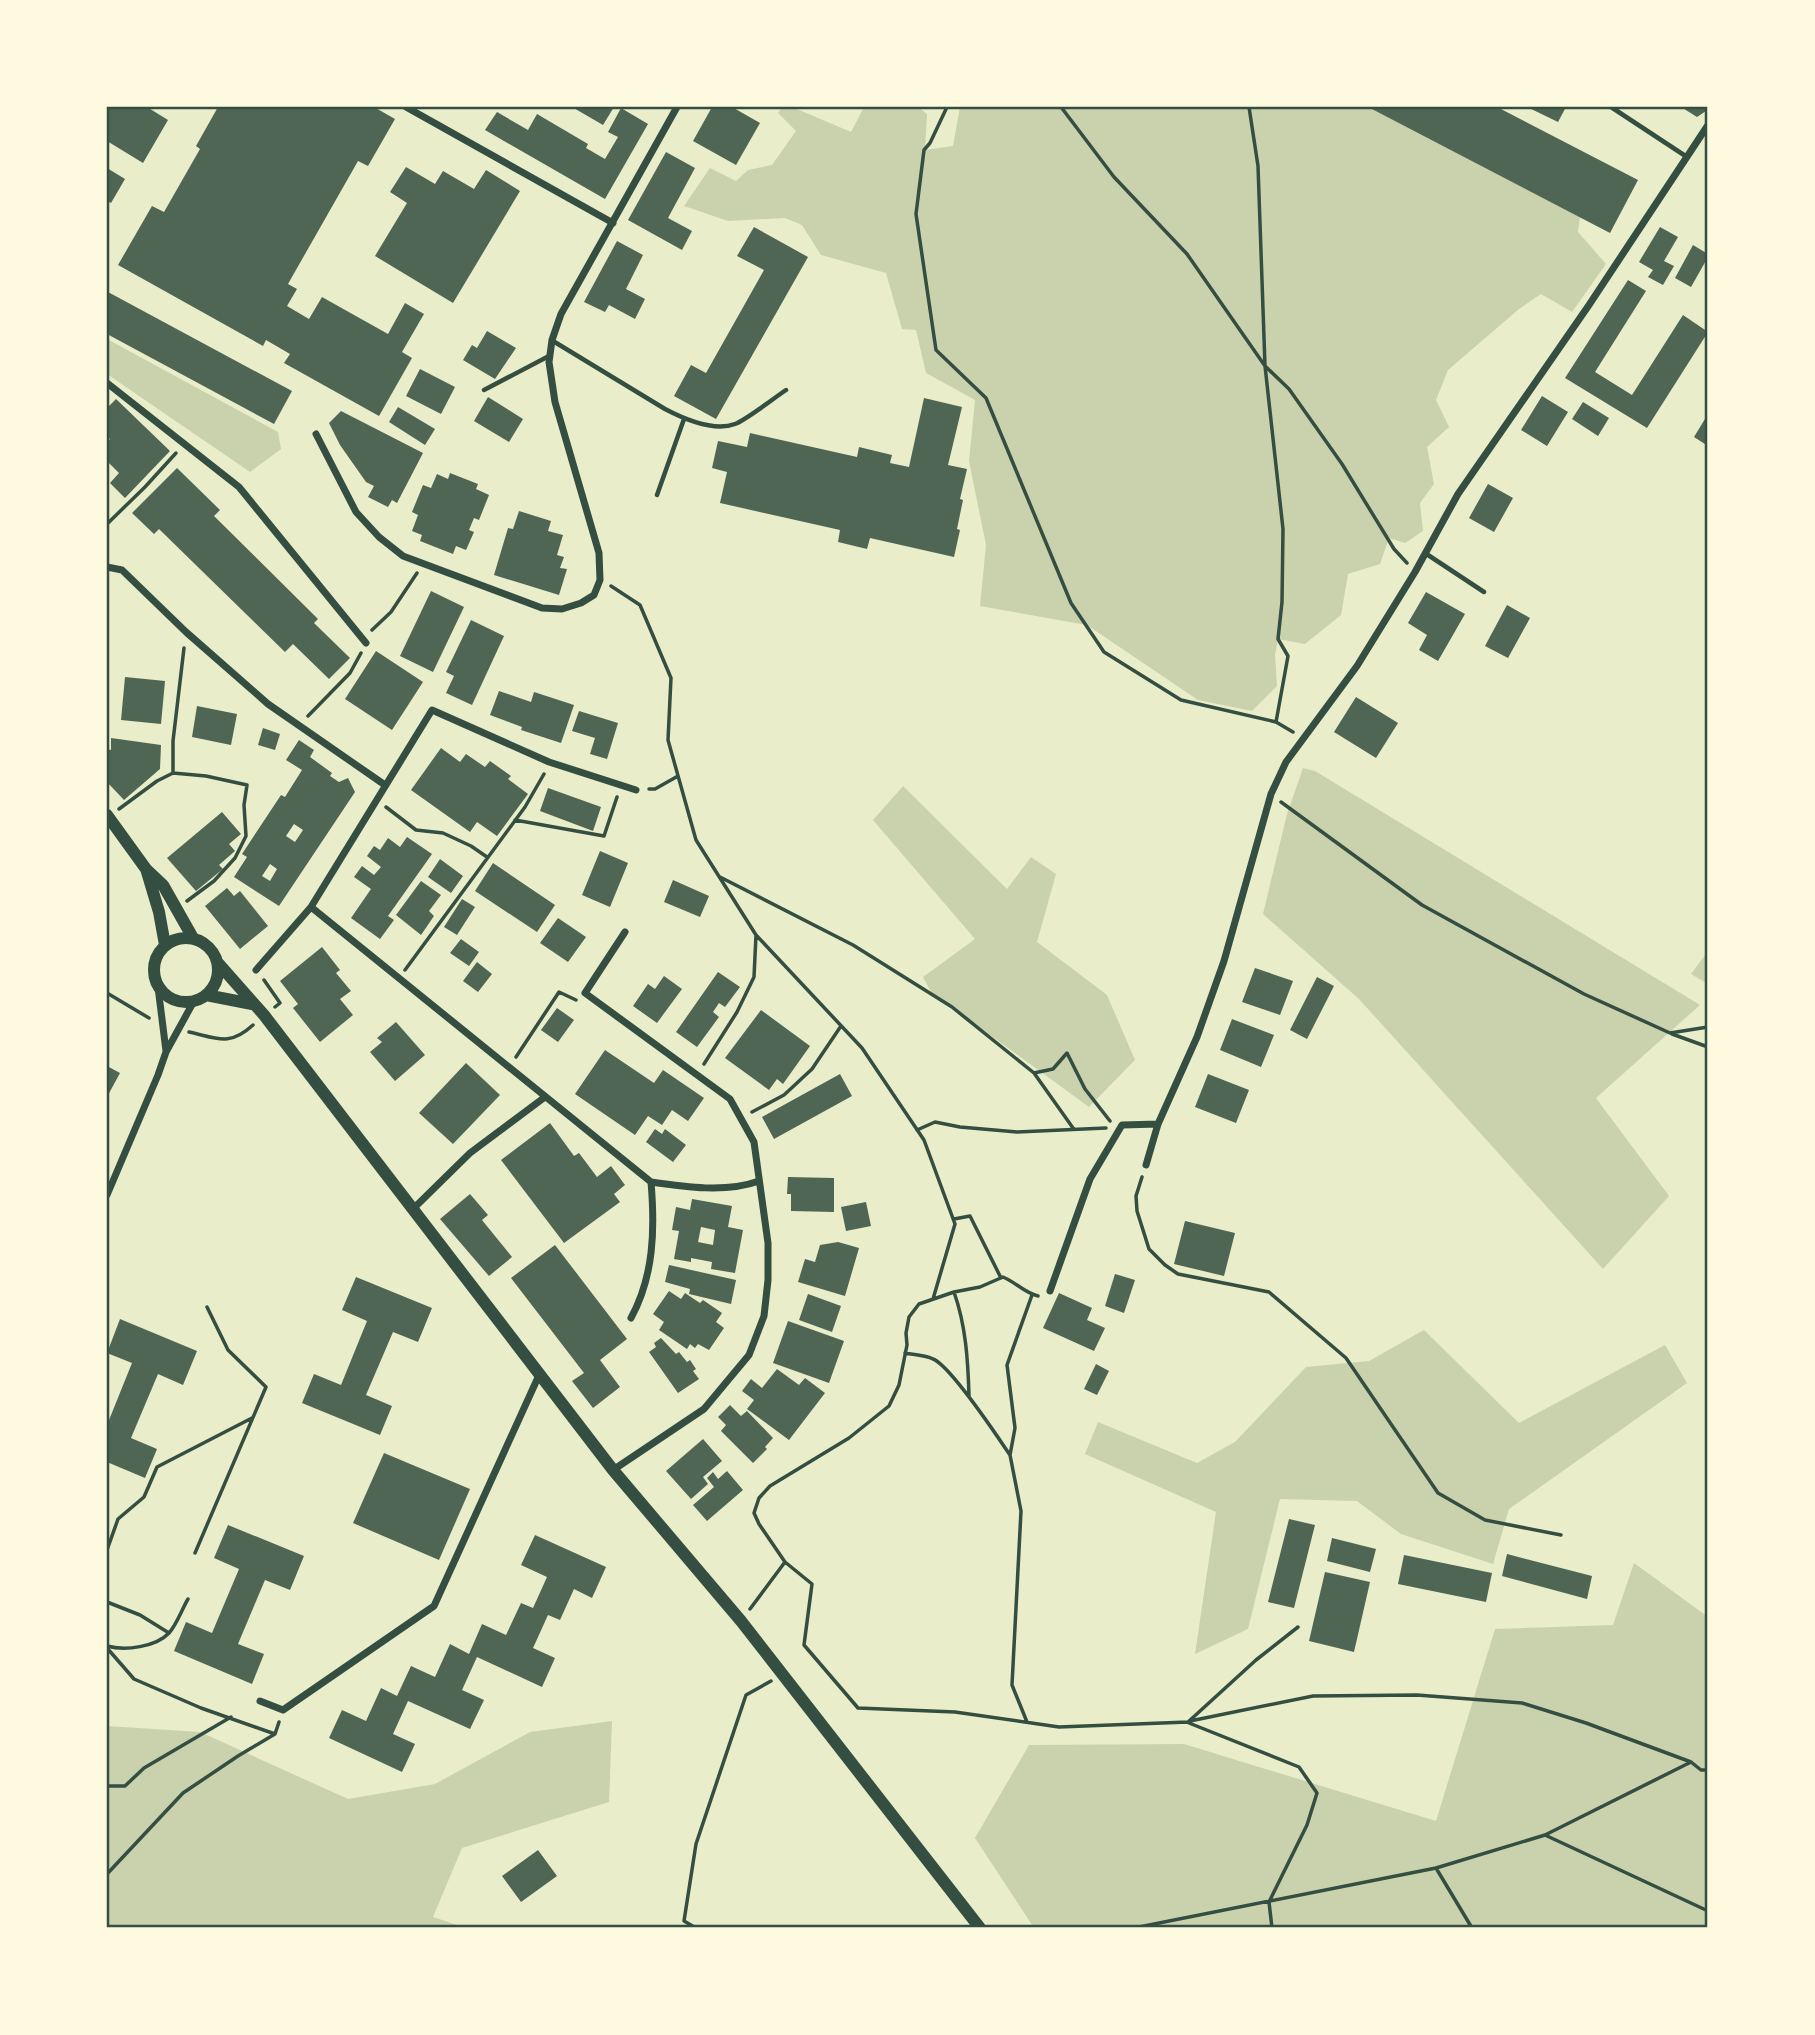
<svg xmlns="http://www.w3.org/2000/svg" width="1815" height="2035" font-family="Poppins,sans-serif">
  <rect width="100%" height="100%" fill="#e9edc9"/>
  <!-- green -->
  <path fill="#cad2ad" d="M782 107H792L851 132 864 107H918L927 114 925 150 953 146 960 107H1368L1580 217 1578 232 1606 264 1572 312 1541 294 1519 309 1448 370 1436 400 1449 427 1427 447 1434 484 1420 503 1423 531 1405 543 1389 538 1380 564 1348 574 1341 615 1305 644 1278 639 1275 655 1277 686 1252 711 1198 700 1087 625 980 606 986 545 969 461 975 400 926 373 916 330 902 329 886 273 821 255 802 225 785 218 728 221 684 206 710 168 736 181 748 170 772 165 796 131 778 113Z
    M107 339 278 432 281 449 250 472 107 374Z
    M1303 768 1315 771 1700 1005 1596 1098 1669 1196 1603 1269 1359 999 1263 914 1287 814Z
    M903 786 1007 889 1031 857 1056 874 1037 942 1107 995 1135 1060 1089 1107 931 992 923 977 975 939 873 820Z
    M1708 951V984L1691 974Z
    M1424 1330 1519 1423 1665 1345 1687 1383 1509 1509 1493 1564 1401 1534 1357 1501 1280 1499 1248 1629 1195 1654 1216 1512 1085 1454 1098 1422 1197 1463 1235 1442 1306 1367 1369 1361Z
    M1634 1563 1708 1617V1928H1034L975 1838 1029 1745 1184 1744 1436 1821 1495 1629 1613 1625Z
    M612 1721 609 1802 462 1848 433 1917 466 1928H107V1726L200 1732 348 1799 435 1784 530 1732Z"/>
  <!-- building -->
  <path fill="#4f6655" fill-rule="evenodd" d="M107 107H147L168 120 143 163 107 141Z
    M218 107H374L395 119 368 166 358 161 288 284 297 289 287 306 309 319 322 297 388 334 405 303 424 314 402 352 412 358 379 416 284 363 290 354 266 340 263 346 118 265 152 206 164 212 200 149 196 146Z
    M572 107H614L603 125Z
    M712 107H732L760 123 736 165 693 141Z
    M1368 107H1497L1638 180 1610 233Z
    M1527 107H1566L1558 122Z
    M1681 107H1706V111L1697 117Z
    M621 108 648 124 605 199 485 130 497 112 528 130 537 114 588 144 586 148 605 159 618 137 608 132Z
    M666 152 695 168 668 218 692 231 682 250 628 220Z
    M406 167 435 184 443 171 474 189 486 170 520 191 453 303 375 256 407 203 390 192Z
    M107 168 125 179 111 203 107 201Z
    M754 227 808 257 716 419 674 396 691 365 706 373 764 270 737 256Z
    M1660 227 1678 237 1664 261 1674 266 1663 285 1648 277 1653 270 1639 262Z
    M617 241 643 255 626 289 645 299 635 319 609 305 605 312 584 302Z
    M1693 245 1708 254V257L1691 287 1675 278Z
    M1628 280 1646 291 1595 372 1632 395 1683 315 1708 332 1647 428 1565 378Z
    M108 292 292 391 274 424 107 334Z
    M487 331 516 348 495 379 463 360 472 345 477 348Z
    M420 369 455 387 441 414 406 396Z
    M1542 396 1568 412 1547 446 1521 430Z
    M488 397 523 419 509 442 474 421Z
    M924 398 962 407 948 465 967 469 960 499 963 500 957 529 960 530 954 557 870 538 867 549 838 542 840 530 720 503 727 472 712 468 718 441 747 447 750 433 857 457 859 447 892 455 890 463 909 467Z
    M116 399 170 451 125 498 110 483 119 473 107 461V442L110 439 107 437V408Z
    M1583 402 1609 418 1598 436 1572 419Z
    M398 407 435 429 425 445 389 422Z
    M341 411 423 453 397 503 392 500 388 507 368 497 374 486 366 482 340 445 329 423Z
    M1708 414V446L1694 437Z
    M177 468 220 510 214 516 318 619 314 623 350 658 329 679 293 644 285 652 159 529 154 534 132 513Z
    M450 473 478 484 476 489 489 495 479 520 474 518 469 530 474 532 466 550 456 546 453 554 420 541 422 535 412 531 418 515 412 512 423 485 431 488 437 474 448 479Z
    M1488 484 1513 498 1494 532 1469 518Z
    M519 511 551 521 548 531 563 535 557 555 564 557 560 568 567 569 559 595 494 575 508 528 513 529Z
    M431 591 464 607 433 672 400 656Z
    M1426 592 1465 614 1438 661 1419 650 1427 635 1408 623Z
    M1507 605 1530 618 1508 658 1485 646Z
    M471 620 504 636 472 705 446 693 454 676 446 672Z
    M376 651 423 682 392 730 345 699Z
    M125 677 165 681 161 724 121 720Z
    M499 691 531 702 534 692 574 705 561 743 521 730 522 727 490 715Z
    M1356 697 1398 723 1376 758 1334 732Z
    M197 706 237 714 231 745 192 737Z
    M579 711 618 723 607 759 590 754 595 738 572 731Z
    M263 728 280 734 275 750 258 745Z
    M111 738 161 745 160 769 124 800 107 782V749L111 750Z
    M299 740 314 750 310 757 332 773 330 776 339 782 348 778 355 792 279 906 234 877 247 857 242 854 281 795 285 797 302 770 286 760ZM294 824 303 830 295 842 286 836ZM270 864 277 869 270 881 262 876Z
    M441 748 460 762 466 754 485 767 490 761 511 776 508 779 528 794 497 836 477 822 470 832 411 790Z
    M548 788 601 807 593 831 540 811Z
    M222 812 241 834 229 844 235 851 219 865 223 869 196 891 167 858Z
    M407 837 432 854 388 916 394 920 380 939 351 918 371 889 354 877 362 866 374 875 381 867 367 856 374 846 380 850 388 838 400 847Z
    M600 851 628 863 610 907 582 895Z
    M440 859 463 876 451 893 428 877Z
    M493 863 555 905 537 932 475 891Z
    M673 880 709 896 700 917 664 902Z
    M421 881 441 895 429 911 434 916 421 935 396 915Z
    M227 888 234 896 240 891 268 926 240 949 205 906Z
    M462 899 475 907 457 935 444 927Z
    M558 918 586 937 568 962 540 943Z
    M461 939 479 952 469 966 450 953Z
    M322 947 340 970 336 973 351 991 340 999 353 1015 320 1042 293 1008 298 1004 280 981Z
    M477 962 492 974 478 992 463 981Z
    M1255 968 1293 981 1280 1015 1242 1002Z
    M718 972 740 987 725 1007 719 1003 713 1012 719 1017 697 1047 676 1032Z
    M664 976 682 989 657 1023 633 1006 648 984 655 989Z
    M1317 977 1334 986 1307 1039 1290 1030Z
    M557 1008 574 1020 558 1042 541 1030Z
    M761 1010 810 1046 783 1084 777 1079 769 1090 725 1058Z
    M1232 1019 1274 1035 1261 1067 1220 1050Z
    M396 1022 425 1055 395 1081 370 1052 382 1042 377 1038Z
    M605 1050 654 1083 663 1070 704 1098 688 1121 672 1110 662 1125 648 1116 635 1135 575 1094Z
    M466 1063 500 1095 453 1144 419 1113Z
    M107 1066 120 1073 107 1097Z
    M840 1074 852 1096 774 1139 762 1117Z
    M1208 1074 1249 1090 1236 1123 1195 1107Z
    M550 1123 574 1156 579 1153 597 1177 611 1166 625 1185 614 1194 620 1202 564 1243 501 1160Z
    M655 1129 662 1134 665 1129 686 1145 673 1162 646 1142Z
    M788 1177 834 1178V1212L791 1211V1194H787Z
    M470 1194 488 1215 482 1220 512 1257 489 1276 440 1219Z
    M692 1199 732 1206 728 1227 743 1230 735 1273 711 1269 712 1262 691 1258V1262L674 1259 679 1231 672 1230 676 1207 690 1210ZM701 1227 715 1230 713 1245 698 1242Z
    M866 1202 871 1226 846 1231 841 1207Z
    M1185 1221 1235 1233 1224 1276 1174 1264Z
    M838 1242 859 1248 845 1296 798 1282 805 1259 815 1262 820 1245Z
    M555 1245 627 1339 600 1360 620 1387 593 1408 572 1381 584 1373 511 1278Z
    M669 1265 736 1280 731 1304 689 1294 690 1289 665 1282Z
    M1115 1274 1135 1280 1124 1313 1105 1306Z
    M356 1277 432 1308 418 1342 393 1332 366 1395 392 1406 380 1435 302 1403 314 1374 341 1385 367 1321 342 1310Z
    M669 1291 681 1299 685 1293 700 1303 703 1300 722 1313 716 1322 724 1328 709 1350 698 1344 695 1348 690 1344 687 1349 659 1330 664 1322 653 1314Z
    M1059 1293 1092 1308 1087 1320 1105 1328 1094 1351 1043 1328Z
    M808 1294 841 1306 832 1332 799 1320Z
    M120 1319 197 1351 183 1385 158 1374 131 1438 157 1449 145 1478 107 1462V1425L132 1363 107 1353Z
    M788 1321 844 1341 829 1383 773 1363Z
    M661 1338 676 1354 679 1352 687 1362 690 1360 696 1369 693 1371 699 1379 678 1393 649 1352 656 1347 654 1343Z
    M1096 1364 1109 1371 1097 1395 1084 1389Z
    M777 1369 799 1385 805 1378 825 1393 789 1440 747 1409 754 1400 742 1391 751 1379 762 1388Z
    M730 1405 741 1416 747 1411 773 1438 765 1447 767 1449 753 1463 721 1431 726 1425 718 1417Z
    M703 1439 722 1461 703 1477 708 1484 691 1499 666 1471Z
    M384 1453 470 1489 439 1560 353 1523Z
    M727 1471 743 1490 707 1521 693 1505 714 1487 707 1478 713 1472 718 1479Z
    M1289 1519 1315 1525 1294 1608 1268 1602Z
    M228 1525 304 1556 290 1590 265 1580 238 1644 264 1654 252 1684 174 1651 186 1622 212 1633 239 1569 214 1558Z
    M535 1535 606 1567 592 1598 574 1589 560 1620 548 1615 533 1648 555 1658 542 1687 477 1657 462 1690 484 1700 470 1729 408 1701 393 1734 415 1744 402 1772 329 1738 342 1710 366 1721 381 1688 397 1696 411 1666 435 1677 450 1644 469 1654 482 1624 506 1635 521 1603 533 1608 547 1577 521 1565Z
    M1332 1538 1376 1549 1370 1572 1327 1561Z
    M1507 1554 1592 1576 1587 1599 1502 1576Z
    M1404 1555 1492 1573 1486 1602 1398 1584Z
    M1325 1572 1370 1582 1354 1652 1309 1641Z
    M538 1850 557 1876 521 1902 502 1876Z"/>
  <g fill="none" stroke-linecap="round" stroke-linejoin="round">
    <!-- path -->
    <path stroke="#344e41" stroke-width="3.5" d="M947 107 930 143 924 150 916 214 936 350 986 398 1071 603 1104 652 1181 700 1276 722 1293 732
      M1061 107 1114 177 1187 254 1265 366 1289 389 1342 464 1394 549 1407 563
      M1249 107 1258 166 1265 366 1283 529 1282 602 1278 639 1288 656 1276 722
      M107 524 145 487 176 453
      M611 586 640 605 671 678 668 740 696 840 756 935 862 1048 924 1140 955 1224 933 1299
      M372 630 391 612 417 573
      M308 716 350 673 361 653
      M173 773 206 776 247 785 244 805 246 836 235 858 214 881 187 901
      M649 789H655L678 776
      M1281 802 1422 905 1584 994 1670 1033 1708 1027
      M386 807 416 830 443 833 471 846 487 857
      M119 809 157 781 173 773V741L184 648
      M515 820 604 836 617 797
      M720 877 853 945 952 1007 1034 1073 1053 1069 1067 1053 1085 1089 1110 1121
      M405 970 525 807 544 774
      M264 980 280 1003 275 1007
      M107 993 149 1018
      M189 1032C217 1038 229 1047 253 1025
      M1672 1034 1708 1047
      M516 1057 559 992 576 1000
      M704 1064 737 1012 754 977 756 935
      M1034 1073 1073 1128
      M752 1112 784 1095 812 1069 841 1026
      M917 1130 935 1122 960 1127 1017 1132 1106 1128
      M1142 1177 1136 1196 1137 1211 1149 1249 1165 1265 1178 1274 1269 1292 1346 1358 1438 1493 1485 1520 1561 1535
      M954 1219 970 1216 1001 1278
      M954 1292C966 1326 968 1361 969 1396
      M905 1353C914 1355 925 1355 933 1359 951 1366 997 1436 1010 1455
      M107 1550 118 1519 144 1497 157 1467 252 1418
      M195 1553 266 1387 228 1350 207 1307
      M785 1562 812 1584 804 1645 858 1708 955 1712 1059 1727 1188 1722 1256 1660 1298 1627
      M107 1602 140 1615 169 1633
      M750 1609 785 1562 759 1524 754 1513 759 1498 770 1486 849 1438 889 1406 899 1385 907 1345 906 1333 909 1317 919 1304 954 1292 980 1287 1003 1277C1017 1283 1023 1292 1038 1296
      M107 1646C125 1651 156 1647 169 1633 177 1624 182 1609 188 1599
      M107 1648 134 1679 201 1708 275 1734
      M1190 1721 1313 1696 1417 1695 1522 1703 1586 1723 1691 1762 1701 1770H1708
      M1027 1722 1012 1685 1021 1511 1010 1455 1015 1428 1007 1365 1032 1295
      M1189 1723 1299 1767 1317 1793 1307 1825 1269 1902 1272 1928
      M107 1786H125L144 1768 231 1717
      M1545 1835 1708 1911
      M1436 1868 1545 1835 1691 1762
      M107 1874 183 1793 238 1756 275 1734 279 1722
      M696 1928 684 1921 696 1844 746 1695 771 1681
      M1134 1928 1436 1868 1472 1928"/>
    <!-- service -->
    <path stroke="#344e41" stroke-width="4.5" d="M1611 107 1687 157
      M553 341 665 409C684 419 713 432 735 424 746 420 774 398 786 390
      M484 390 549 356
      M657 495 684 419
      M1425 553 1484 592"/>
    <!-- minor -->
    <path stroke="#344e41" stroke-width="7" d="M406 107 613 223
      M107 383 239 487 366 643
      M316 434 356 512 379 537 403 556 542 608 562 609 581 603 594 595 600 580 599 553 555 402 549 362 552 340 561 314 677 107
      M107 567 122 570 186 632 268 704 385 785
      M311 907 651 1182C685 1187 726 1193 759 1181
      M256 970 311 907 432 710 549 762 636 790
      M158 987 166 1051
      M1146 1165 1158 1124 1197 1037 1224 961 1271 794 1286 762 1357 666 1415 572 1458 494 1589 305 1708 125
      M107 1195 158 1075 166 1052 194 1001
      M414 1208 470 1153 545 1097
      M1050 1291 1090 1179 1122 1125 1158 1124
      M631 1318C654 1276 655 1229 651 1182
      M613 1470 704 1409 749 1355 764 1316 768 1280V1243L754 1142 730 1099 585 993 625 932
      M260 1701 283 1710 434 1606 540 1373"/>
    <!-- tertiary -->
    <path stroke="#344e41" stroke-width="12" d="M107 815 146 869 163 885 193 938
      M147 872 159 912 165 945
      M154 970a32 32 0 1 1 64 0a32 32 0 1 1-64 0Z
      M218 963 264 1015 613 1470 741 1621 980 1928
      M206 995 252 1004"/>
  </g>
  <!-- border -->
  <rect width="1815" height="2035" fill="none" stroke="#fefae0" stroke-width="217"/>
  <rect x="108" y="108" width="1598" height="1818" fill="none" stroke="#344e41" stroke-width="2.5"/>
</svg>
